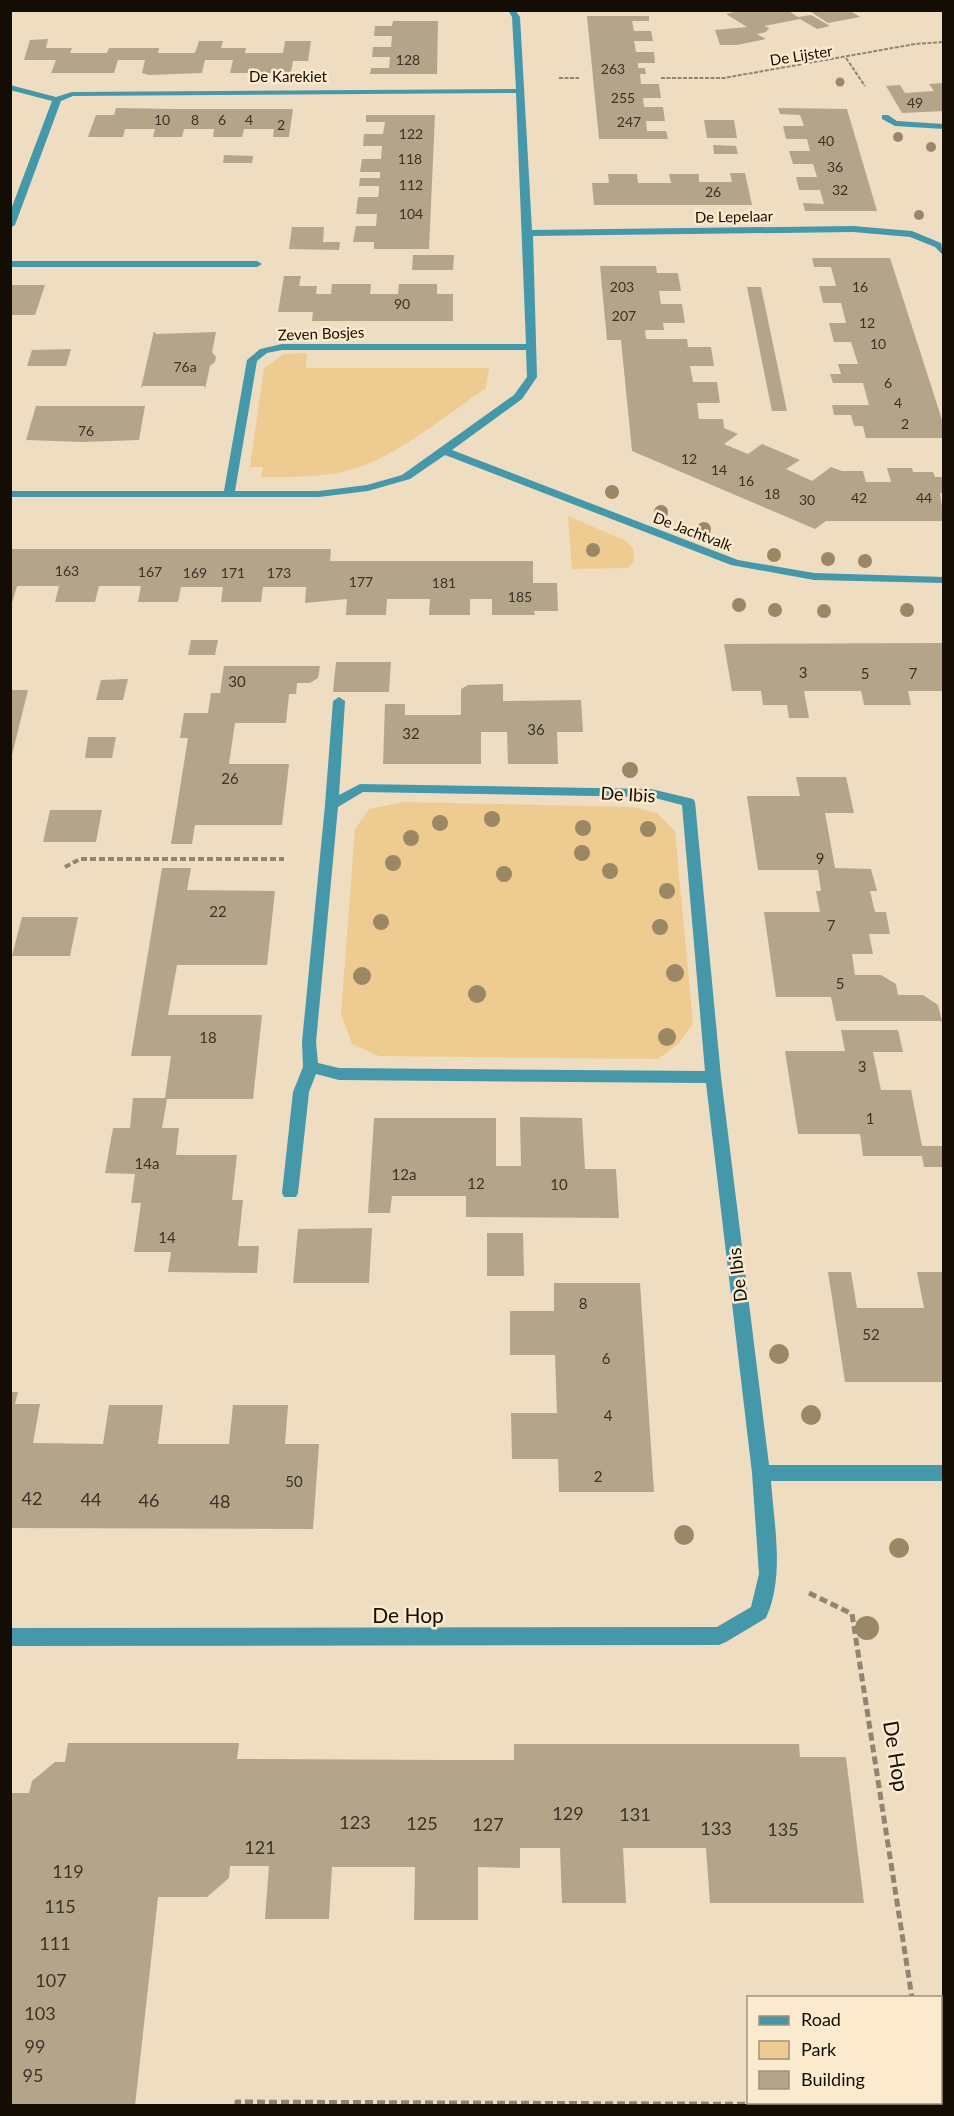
<svg xmlns="http://www.w3.org/2000/svg" width="954" height="2116" font-family="Lato,sans-serif">
  <rect width="100%" height="100%" fill="#eeddc1"/>
  <!-- green -->
  <path fill="#eecc91" d="M307 353 306 368H489L486 388C453 411 394 457 357 468 326 478 293 477 261 477L263 467H250L264 368 284 354Z
    M568 516 624 540 633 548 634 561 628 568 572 569Z
    M403 802 633 807 657 813 675 831 693 1023 679 1043 658 1059 379 1056 352 1044 341 1014 355 829 369 809Z"/>
  <!-- building -->
  <path fill="#b4a489" d="M743 10H787L798 17 811 15 830 26 817 29 800 19 764 26 769 28 766 32 757 34 766 39 737 45H720L715 30 747 27 726 14Z
    M808 10H849L860 17 828 23Z
    M587 16H649V21H632L634 31H651L653 41H634L636 52H654L655 63H638V68H645L646 74H640L641 84H659L661 98H643L644 107H663L665 121H646L647 131H666L668 139H599Z
    M393 21H438L437 74H370L371 68H389L390 57H372L373 47H391L392 36H374L375 26H392Z
    M48 39 46 48H72L70 53H107L109 48H159L158 53H195L199 41H223L221 48H246L245 53H283L285 41H311L308 61H293L291 73H230L233 60H205L202 73 149 75 142 73 145 60H118L114 73H51L56 60H24L30 40Z
    M944 83V111L902 113 886 86 900 85 905 93 934 91 929 84Z
    M116 108 175 109H293L289 137H273L274 129H244L242 137H213L214 129H184L182 137H153L155 129H125L123 137H88L96 115H114Z
    M778 108 847 109 877 211H805L803 203 824 204 820 190H799L796 177H817L813 164H793L789 151H810L807 139H786L783 126H804L800 115 780 114Z
    M366 115H435L429 249H374V242H353L356 226H376L377 214H356L358 197H378L379 192V186H359L360 178H380V172H360L362 159H381L382 146H363L364 134H383L385 122H366Z
    M704 120H734L737 138H707Z
    M713 145 736 146 738 154H714Z
    M224 155 253 156 252 163H223Z
    M730 173H745L752 205H594L592 183H609L608 174H637L638 183H671L669 174H699V182H732Z
    M292 227H324L323 242H340L339 250 289 249Z
    M413 255H454L453 270H412Z
    M812 258H890L944 426V438H866L863 426H854L851 415H834L832 405H869L863 383H833L830 374H841L838 364H858L851 342H834L829 323H846L841 303H823L819 286H836L831 267H814Z
    M600 266H656L657 273H678L681 291H659L661 304H682L685 323H663L664 330H645L646 339H687L688 347H711L714 366H690L693 382H717L720 403H697L699 419H723L724 428 738 434 724 444 748 454 762 444 800 460 786 469 812 481 831 467 842 471H863L866 482H891L887 468H912L913 472H933L935 477H944V493H940L944 521H826L815 529 632 451 621 340H607Z
    M284 276H301L299 286H317L316 294H331L332 284H371L370 294H398L399 284H437V294H453V321H312L313 312H278Z
    M10 285H45L35 315H10Z
    M747 287H761L787 411H772Z
    M154 331 156 334 216 332 212 352 216 357 215 362 210 366 205 389 204 386H143L141 388Z
    M71 349 66 366H27L32 350Z
    M36 406H145L139 440 83 442 26 440Z
    M10 549H331L330 561H533V583H557L558 611H534L535 615H492V599H470V615H429L430 599H387L386 615H346L347 599 305 603 306 587H263L261 602H221L223 587H181L178 602H138L141 586H99L95 602H55L59 586H17L11 606Z
    M191 640H218L215 655H188Z
    M944 643V691H908L911 705H864L861 691H804L809 718H789L787 705H763L761 691H732L724 644Z
    M336 662H391L389 692H333Z
    M224 666H320L318 678 310 683H297L296 694H289L286 723H235L229 764H289L282 825H195L192 844H171L188 738H180L184 713H208L211 693H220Z
    M128 679 123 700H96L101 680Z
    M503 684V701L581 700 583 732H557L558 764H508L507 732H481V764H383L385 704H405V715H461V689L468 685Z
    M10 690H28L11 759H10Z
    M88 737H116L112 758H85Z
    M796 777H846L854 813H825L835 868 871 869 877 891H870L875 912H886L890 934H869L873 954H852L855 975H881L896 984 898 995H923L938 1005 942 1021H836L831 997H776L764 912H820L816 891H821L818 870H758L747 796H800Z
    M50 810H102L96 842H43Z
    M162 868H191L187 890 275 891 267 965H177L168 1015H262L253 1099H167L162 1128H179L176 1155H237L232 1200H243L238 1246H259L257 1273 168 1272 171 1252H134L141 1203H131L135 1174 105 1173 113 1128H130L133 1098H165L171 1056H131Z
    M22 917H78L70 956H12Z
    M841 1030H898L903 1052H873L881 1090H911L922 1146H944V1167H924L922 1156H863L860 1134H798L785 1051H845Z
    M520 1117 582 1118 585 1169H616L619 1218 466 1217V1196H392L390 1213H368L374 1118H496V1166H521Z
    M372 1228 369 1283H293L298 1229Z
    M487 1233H523L524 1276H487Z
    M828 1272H851L857 1308H924L917 1272H944V1382H845Z
    M554 1283H640L654 1492H559L558 1459H512L511 1413H557L555 1355H510V1311H554Z
    M10 1392H18L15 1404H40L33 1443 103 1444 109 1405H163L158 1444H229L233 1405H288L285 1444H319L313 1529 10 1528Z
    M68 1743H239L237 1759 446 1760H514V1744H799L800 1757H846L864 1903H710L706 1848H623L626 1903H562L560 1848H520V1868L478 1867V1920H414L415 1867H332L329 1919H265L269 1866H230L229 1878 207 1897H158L135 2106H10V1793H29L32 1781 55 1762H65Z"/>
  <g fill="none" stroke-linecap="round" stroke-linejoin="round">
    <!-- path-far2 -->
    <path stroke="#918571" stroke-width="2" stroke-dasharray="4 1.5" stroke-linecap="butt" d="M846 58 865 86
      M559 78H579
      M661 78H724L915 44 944 42"/>
    <!-- path-far1 -->
    <path stroke="#918571" stroke-width="4" stroke-dasharray="6 3" stroke-linecap="butt" d="M65 867 80 859H284"/>
    <!-- path -->
    <path stroke="#918571" stroke-width="5" stroke-dasharray="8 4" stroke-linecap="butt" d="M809 1593 852 1614 912 1998
      M940 2066H944
      M237 2106V2102L894 2105 895 2102"/>
    <!-- minor -->
    <path fill="#4597aa" fill-rule="evenodd" d="M508 10H515L520 17 532 230 853 226 912 231 941 243 944 256 935 247 910 237 853 232 533 236 537 377 522 399 452 450 738 560 814 573 944 577V583L814 580 731 565 445 455 410 479 368 491 319 497H10V491H224L247 360 260 349 282 344H526L516 93 73 96 61 101 15 225 10 228V212L52 101 10 90V85L56 97 72 92 516 89 512 17ZM282 350H526L527 377 514 395 402 475 367 485 319 491H235L257 361 267 353Z
      M882 115H888L897 121 944 124V129L895 126 882 119Z
      M10 261H257L262 264 257 267H10Z
      M339 697 345 701 339 795 360 784 651 789 693 799 695 802 721 1077 769 1465H944V1481H771C774 1526 785 1576 766 1618L726 1642 719 1645 10 1646V1628L717 1627 751 1607 759 1574 752 1473 706 1083 339 1080 316 1074 309 1092 298 1193 296 1197H284L282 1193 293 1092 303 1067 302 1042 325 805 333 701ZM363 792 651 797 682 805 705 1071 339 1068 318 1063 316 1042 338 807Z"/>
  </g>
  <!-- trees -->
  <g fill="#9a8764">
    <circle cx="840" cy="82" r="4.5"/>
    <circle cx="898" cy="137" r="5"/>
    <circle cx="931" cy="147" r="5"/>
    <circle cx="919" cy="215" r="5"/>
    <circle cx="612" cy="492" r="7"/>
    <circle cx="661" cy="512" r="7"/>
    <circle cx="704" cy="529" r="7"/>
    <circle cx="593" cy="550" r="7"/>
    <circle cx="774" cy="555" r="7"/>
    <circle cx="828" cy="559" r="7"/>
    <circle cx="865" cy="561" r="7"/>
    <circle cx="739" cy="605" r="7"/>
    <circle cx="775" cy="610" r="7"/>
    <circle cx="907" cy="610" r="7"/>
    <circle cx="824" cy="611" r="7"/>
    <circle cx="630" cy="770" r="8"/>
    <circle cx="492" cy="819" r="8"/>
    <circle cx="440" cy="823" r="8"/>
    <circle cx="583" cy="828" r="8"/>
    <circle cx="648" cy="829" r="8"/>
    <circle cx="411" cy="838" r="8"/>
    <circle cx="582" cy="853" r="8"/>
    <circle cx="393" cy="863" r="8"/>
    <circle cx="610" cy="871" r="8"/>
    <circle cx="504" cy="874" r="8"/>
    <circle cx="667" cy="891" r="8"/>
    <circle cx="381" cy="922" r="8"/>
    <circle cx="660" cy="927" r="8"/>
    <circle cx="675" cy="973" r="9"/>
    <circle cx="362" cy="976" r="9"/>
    <circle cx="477" cy="994" r="9"/>
    <circle cx="667" cy="1037" r="9"/>
    <circle cx="779" cy="1354" r="10"/>
    <circle cx="811" cy="1415" r="10"/>
    <circle cx="684" cy="1535" r="10"/>
    <circle cx="899" cy="1548" r="10"/>
    <circle cx="867" cy="1628" r="12"/>
  </g>
  <g text-anchor="middle" dominant-baseline="central" stroke-width="5" stroke-linejoin="round" paint-order="stroke">
    <!-- far-number labels -->
    <g font-size="14" fill="#3b3325">
      <text x="408" y="59">128</text>
      <text x="613" y="68">263</text>
      <text x="623" y="97">255</text>
      <text x="915" y="102">49</text>
      <text x="162" y="119">10</text>
      <text x="195" y="119">8</text>
      <text x="222" y="119">6</text>
      <text x="249" y="119">4</text>
      <text x="629" y="121">247</text>
      <text x="281" y="124">2</text>
      <text x="411" y="133">122</text>
      <text x="826" y="140">40</text>
      <text x="410" y="158">118</text>
      <text x="835" y="166">36</text>
      <text x="411" y="184">112</text>
      <text x="840" y="189">32</text>
      <text x="713" y="191">26</text>
      <text x="411" y="213">104</text>
      <text x="622" y="286">203</text>
      <text x="860" y="286">16</text>
      <text x="402" y="303">90</text>
      <text x="624" y="315">207</text>
      <text x="867" y="322">12</text>
      <text x="878" y="343">10</text>
      <text x="185" y="366">76a</text>
      <text x="888" y="382">6</text>
      <text x="898" y="402">4</text>
      <text x="905" y="423">2</text>
      <text x="86" y="430">76</text>
      <text x="689" y="458">12</text>
      <text x="719" y="469">14</text>
      <text x="746" y="480">16</text>
      <text x="772" y="493">18</text>
      <text x="859" y="497">42</text>
      <text x="924" y="497">44</text>
      <text x="807" y="499">30</text>
      <text x="67" y="570">163</text>
      <text x="150" y="571">167</text>
      <text x="195" y="572">169</text>
      <text x="233" y="572">171</text>
      <text x="279" y="572">173</text>
      <text x="361" y="581">177</text>
      <text x="444" y="582">181</text>
      <text x="520" y="596">185</text>
    </g>
    <!-- far-street labels -->
    <g font-size="15" fill="#130d04" stroke="#fbeacd">
      <text transform="translate(801 55) rotate(-9)">De Lijster</text>
      <text x="288" y="76">De Karekiet</text>
      <text transform="translate(734 216) rotate(-1)">De Lepelaar</text>
      <text transform="translate(321 333) rotate(-2)">Zeven Bosjes</text>
      <text transform="translate(693 531) rotate(21)">De Jachtvalk</text>
    </g>
    <!-- number labels -->
    <g font-size="15" fill="#3b3325">
      <text x="803" y="672">3</text>
      <text x="865" y="673">5</text>
      <text x="913" y="673">7</text>
      <text x="237" y="681">30</text>
      <text x="536" y="729">36</text>
      <text x="411" y="733">32</text>
      <text x="230" y="778">26</text>
      <text x="820" y="858">9</text>
      <text x="218" y="911">22</text>
      <text x="831" y="925">7</text>
      <text x="840" y="983">5</text>
      <text x="208" y="1037">18</text>
      <text x="862" y="1066">3</text>
      <text x="870" y="1118">1</text>
      <text x="147" y="1163">14a</text>
      <text x="404" y="1174">12a</text>
      <text x="476" y="1183">12</text>
      <text x="559" y="1184">10</text>
      <text x="167" y="1237">14</text>
      <text x="583" y="1303">8</text>
      <text x="871" y="1334">52</text>
      <text x="606" y="1358">6</text>
      <text x="608" y="1415">4</text>
      <text x="598" y="1476">2</text>
      <text x="294" y="1481">50</text>
    </g>
    <!-- street labels -->
    <g font-size="18" fill="#130d04" stroke="#fbeacd">
      <text transform="translate(628 794) rotate(3)">De Ibis</text>
      <text transform="translate(737 1275) rotate(-97)">De Ibis</text>
    </g>
    <!-- near-number labels -->
    <g font-size="18" fill="#3b3325">
      <text x="32" y="1498">42</text>
      <text x="91" y="1499">44</text>
      <text x="149" y="1500">46</text>
      <text x="220" y="1501">48</text>
      <text x="568" y="1813">129</text>
      <text x="635" y="1814">131</text>
      <text x="355" y="1822">123</text>
      <text x="422" y="1823">125</text>
      <text x="488" y="1824">127</text>
      <text x="716" y="1828">133</text>
      <text x="783" y="1829">135</text>
      <text x="260" y="1847">121</text>
      <text x="68" y="1871">119</text>
      <text x="60" y="1906">115</text>
      <text x="55" y="1943">111</text>
      <text x="51" y="1980">107</text>
      <text x="40" y="2013">103</text>
      <text x="35" y="2046">99</text>
      <text x="33" y="2075">95</text>
    </g>
    <!-- near-street labels -->
    <g font-size="21" fill="#130d04" stroke="#fbeacd">
      <text x="408" y="1614">De Hop</text>
      <text transform="translate(897 1756) rotate(81)">De Hop</text>
    </g>
  </g>
  <!-- border -->
  <rect width="954" height="2116" fill="none" stroke="#130d04" stroke-width="24"/>
  <!-- legend -->
  <rect x="747" y="1996" width="195" height="108" fill="#fbeacd" stroke="#9e927d" stroke-width="1.5"/>
  <rect x="759" y="2016" width="30" height="9" fill="#4597aa" stroke="#9e927d" stroke-width="1.5"/>
  <text x="801" y="2026" font-size="18" fill="#130d04">Road</text>
  <rect x="759" y="2041" width="30" height="18" fill="#eecc91" stroke="#9e927d" stroke-width="1.5"/>
  <text x="801" y="2056" font-size="18" fill="#130d04">Park</text>
  <rect x="759" y="2071" width="30" height="18" fill="#b4a489" stroke="#9e927d" stroke-width="1.5"/>
  <text x="801" y="2086" font-size="18" fill="#130d04">Building</text>
</svg>
